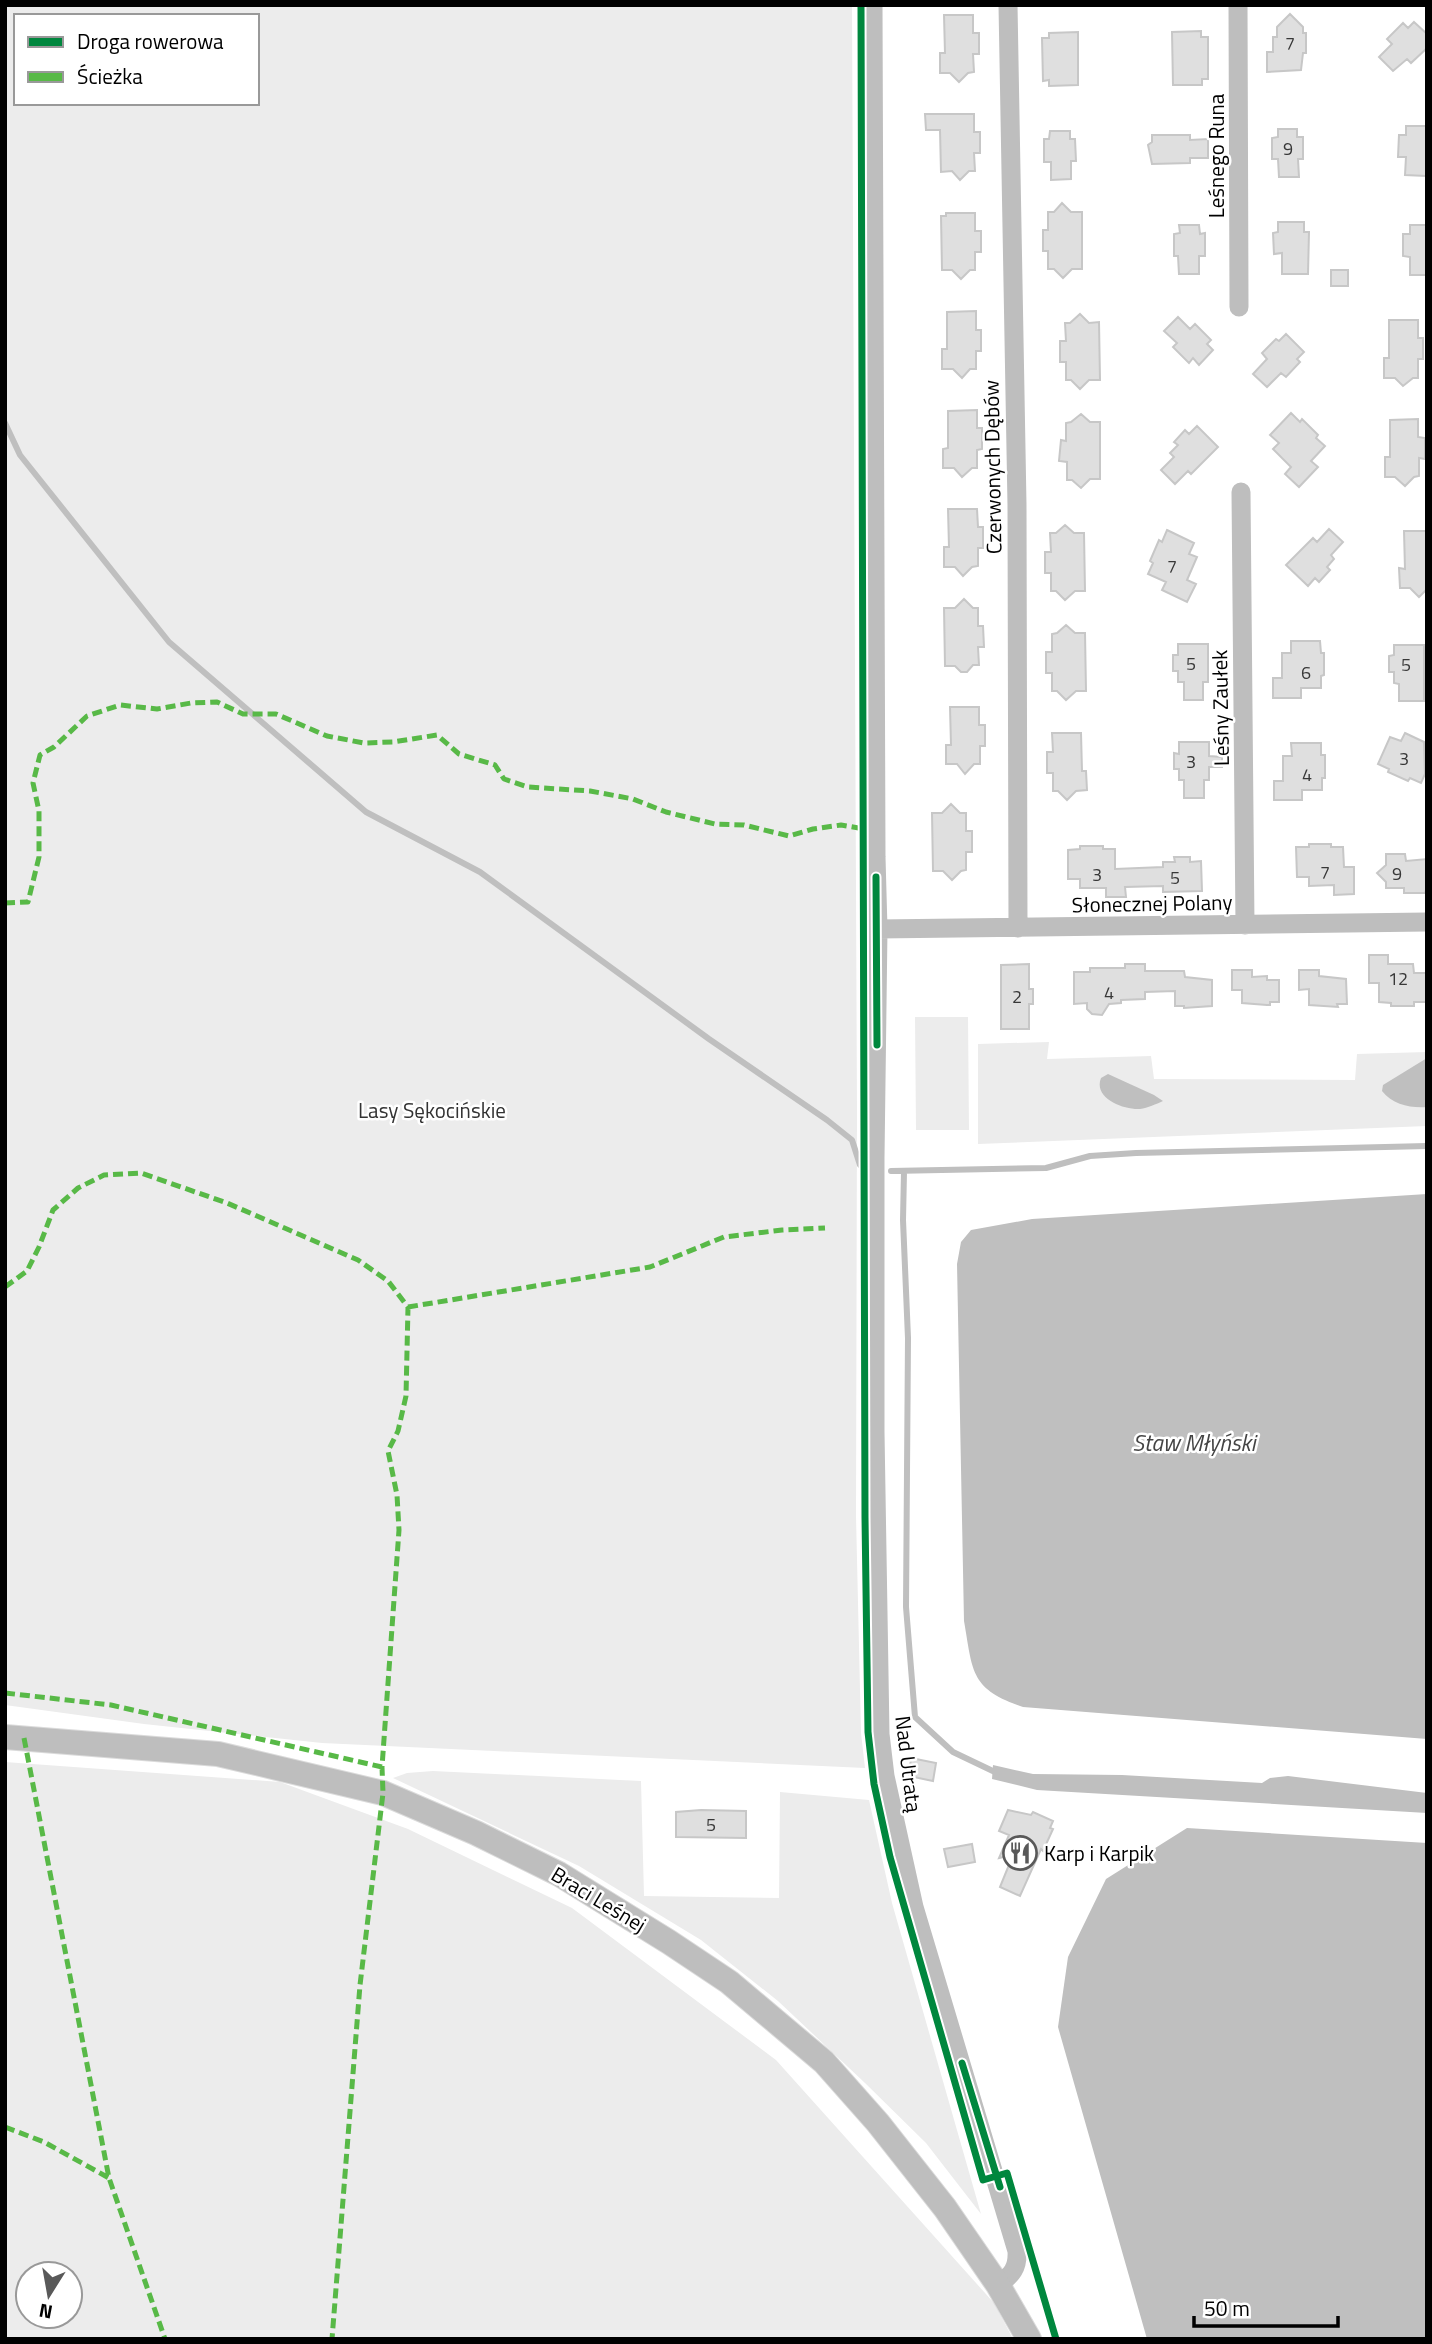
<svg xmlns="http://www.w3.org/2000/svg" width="1432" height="2344" font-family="'Titillium Web',sans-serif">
  <rect width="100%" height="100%" fill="#fff"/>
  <!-- green -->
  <path fill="#ececec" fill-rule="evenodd" d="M5 5H852L857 1112 856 1516 861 1733 865 1768 322 1743 144 1724 5 1705ZM16 16H257V103H16Z
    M915 1017H968L969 1130H916Z
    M1049 1042 1047 1059 1151 1056 1154 1079 1355 1080 1357 1054 1427 1052V1126L978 1144V1044Z
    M5 1762 280 1782 408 1829 572 1908 776 2060 994 2303 1013 2339H5ZM70 2274V2316H28V2274Z
    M433 1771 641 1781 644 1896 779 1898 780 1792 869 1800 892 1903 981 2214 926 2143 865 2083 778 2001 701 1940 579 1866 393 1778 407 1773Z"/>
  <!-- water -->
  <path fill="#bfbfbf" d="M1427 1058V1107C1410 1108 1393 1105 1382 1091L1383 1085Z
    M1108 1074 1154 1095 1163 1101C1156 1104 1148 1108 1140 1109 1123 1110 1093 1098 1101 1078Z
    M1427 1194V1739L1023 1707C970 1689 973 1672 964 1621L957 1264 961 1242 971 1230 1032 1219Z
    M993 1765 1033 1774 1122 1775 1262 1783 1270 1778 1288 1776 1427 1793V1813L1037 1790 992 1779Z
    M1187 1828 1427 1843V2339H1147L1058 2027 1068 1957 1106 1879Z"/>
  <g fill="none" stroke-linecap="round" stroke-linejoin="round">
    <!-- stream -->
    <path stroke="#bfbfbf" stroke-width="6" d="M5 423 20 455 169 642 366 812 480 872 709 1039 827 1120 852 1140 860 1165
      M891 1171 1046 1168 1090 1156 1136 1153 1427 1146
      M904 1172 903 1220 908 1338 906 1607 915 1717 953 1752 997 1773"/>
  </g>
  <!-- building -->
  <path fill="#dfdfdf" stroke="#c7c7c7" stroke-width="2" d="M1290 14 1303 27V33H1306V53H1303L1301 70 1267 72V52H1273V37H1277V27Z
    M944 15H973V33H979V54H973L974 72 968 73 959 82 950 73H940V53H945Z
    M1414 22 1427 34V48L1411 63 1407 59 1393 71 1379 57 1392 44 1387 39 1403 23 1408 28Z
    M1201 31V37H1208V79H1202V85H1173L1172 32Z
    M1078 32V85L1049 86V80L1043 81 1042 38H1049V33Z
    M925 114H974V132H980V153H974L975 171H969L960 180 952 171 941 172 940 130H926Z
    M1406 126H1426V176L1405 175 1406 157H1398L1399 135H1406Z
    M1278 129H1297V137H1303V159H1298L1299 177H1279L1278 159H1272V138L1278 137Z
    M1050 131H1070V139H1075L1076 161H1071V179L1051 180V162H1044V139H1049Z
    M1152 135H1190V140L1208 139V158H1190V163L1152 164 1148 145 1152 142Z
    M1062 203 1071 212H1082V269H1072L1063 278 1054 269H1048V251H1043V230H1048V212H1054Z
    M946 213H975V231H981V252H975V270H970L961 279 952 270H942L941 216H946Z
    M1278 222H1304V232H1309L1308 274H1282V253L1274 254 1273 233 1278 232Z
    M1179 225H1199L1200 234 1205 233V256H1199V274H1179L1178 256H1174V234L1180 233Z
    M1410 225H1427V275H1410V257L1403 256V234H1410Z
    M1331 270H1348V286H1331Z
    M976 311V330H981V351H976V369H970L962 378 953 369H942V349H947V312Z
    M1080 314 1089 323 1099 322 1100 380H1089L1080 389 1071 380H1066V362H1060V341H1066L1065 323H1070Z
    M1178 317 1190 329 1195 324 1211 340 1207 344 1213 350 1199 365 1193 358 1189 363 1173 347 1177 343 1164 331Z
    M1389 320H1418V338H1423V359H1418V378H1413L1403 386 1395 378H1384V358H1389Z
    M1286 334 1304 352 1297 359 1300 362 1286 377 1281 373 1267 387 1253 374 1267 359 1262 353 1276 339 1279 341Z
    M977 410V428H982V449L977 450V468H972L962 477 954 468H943V449L948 448V411Z
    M1291 413 1300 422 1302 419 1318 435 1316 438 1325 446 1311 461 1318 467 1299 487 1285 474 1291 467 1273 449 1279 443 1270 435Z
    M1081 414 1090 422H1100V479H1090L1081 488 1072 480H1067V462L1059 461 1061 440 1066 441V423L1071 422Z
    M1418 419V437L1425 438V459L1419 458V476L1414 477 1405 486 1395 477H1385V457H1390V420Z
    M1197 426 1218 447 1191 474 1188 471 1175 484 1161 470 1174 457 1170 453 1178 445 1174 442 1185 430 1189 434Z
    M948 509H977L978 527H983V548H978V566L972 567 963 576 955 567H944V547H949Z
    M1065 525 1074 533H1084L1085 591H1075L1065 600 1056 591H1051V573H1045V552H1051L1050 533H1056Z
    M1329 529 1343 542 1331 555 1334 559 1327 567 1330 570 1319 582 1315 578 1308 586 1286 565 1313 538 1317 542Z
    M1167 530 1194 543 1189 554 1197 557 1187 580 1196 584 1187 602 1162 590 1166 582 1148 574 1153 563 1150 561 1159 540 1162 542Z
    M1404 531H1427V589L1419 597 1410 588H1400L1399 568 1405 569Z
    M964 599 973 608H978V626H983L984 647H978L979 665H973L967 672H961L955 666H945L944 608H955Z
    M1066 625 1075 633H1085L1086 691H1076L1066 700 1057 691H1052V673H1046V652H1052V634L1057 633Z
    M1291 641H1320L1321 653H1324V675L1321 676V688H1301V698H1273V678H1282V653H1291Z
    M1178 644H1208V682H1203V700H1184V682H1178V671H1173V655H1178Z
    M1394 645H1424V701H1399V684L1394 683V672H1389V656L1394 655Z
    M950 707H979V725H985V746H980V764H974L965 774 957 764H946V745H951Z
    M1052 733H1081L1082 771H1086L1087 790 1076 791 1067 800 1058 791H1053V773H1047V752H1053Z
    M1405 733 1424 742 1425 774 1421 783 1410 778 1408 781 1388 772 1389 769 1378 764 1390 737 1401 741Z
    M1179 742H1209V756L1222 757V767H1209V780H1204V798H1184V780H1179V769H1174V753L1179 754Z
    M1291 743H1321V755H1325V778H1322V790H1302V800H1274V781H1283V756H1292Z
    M951 804 960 813H966V831H972V852H966V870L961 871 952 880 943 871H933L932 813H942Z
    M1309 844H1331V847H1343L1344 867H1354V894L1334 895V885L1309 886V877H1297L1296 847H1309Z
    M1080 846H1103V849H1115V869L1163 867V862H1175L1174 857H1190V862L1201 861 1202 891 1163 892V886L1125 887 1126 897H1106V888H1080V879H1068V850L1080 849Z
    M1386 854H1405L1406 861 1427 859V888L1425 893H1404V888H1386V882L1377 873 1386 865Z
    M1369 955H1388V964H1413L1414 973H1426V1002H1414V1006H1391V1003L1379 1002V983H1369Z
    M1029 964V989H1033V1004H1029V1029H1001V965Z
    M1125 964H1145V971H1184L1185 977 1212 980V1006L1184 1008V1006H1175V991L1145 992V999L1121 1000V1003L1109 1004 1102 1015 1092 1014 1087 1009V1003L1074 1004V972H1090V968H1125Z
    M1232 970H1252V977L1267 976V980H1279V1002H1270V1005H1267L1242 1003V990H1232Z
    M1299 970H1319V976L1346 979 1347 1004H1337L1338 1007 1309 1005V989L1299 990Z
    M911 1758 936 1763 933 1781 909 1776Z
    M701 1810 746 1811V1838L676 1837V1812Z
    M1008 1810 1031 1815 1033 1812 1053 1821 1050 1828 1053 1829 1043 1851 1041 1849 1020 1896 1000 1887 1013 1855 999 1858 1009 1835 999 1831Z
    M972 1844 975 1862 948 1867 944 1849Z"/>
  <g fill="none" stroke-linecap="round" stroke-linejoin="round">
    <!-- major casing -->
    <g stroke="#dbdbdb" stroke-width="26">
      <path id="major" d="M5 1737 218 1754 383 1793 476 1833 559 1874 669 1942 729 1982 824 2062 878 2123 945 2208 998 2285 1029 2339"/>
    </g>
    <!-- minor -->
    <path stroke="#bebebe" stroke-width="19" d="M873 5 876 857 878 929 875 1157V1432L880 1734 885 1776 914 1907 1017 2251C1018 2268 1012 2275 998 2285
      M1008 5 1017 505 1018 928
      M1238 5 1239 307
      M1241 492 1245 925
      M878 929 1427 922"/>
    <!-- major -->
    <use href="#major" stroke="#bebebe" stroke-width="24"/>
    <!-- quiet -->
    <path stroke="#58b947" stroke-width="5" stroke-dasharray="10 5" stroke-linecap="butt" d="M5 903 28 902 39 857V811L33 783 40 755 54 747 87 716 120 705 157 709 191 703 217 702 243 714H276L327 736 364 743 393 742 437 735 459 754 495 765 504 779 528 787 590 791 633 799 666 812 715 824 744 825 789 836 813 829 841 825 865 829
      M5 1287 27 1271 39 1247 53 1210 78 1188 104 1175 141 1173 227 1203 358 1260 388 1281 408 1307 406 1396 398 1431 388 1451 397 1495 399 1530 382 1767 383 1793 360 1985 332 2339
      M408 1307 650 1267 724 1237 782 1230 825 1228
      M5 1693 111 1705 382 1767
      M24 1738 109 2178 165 2339
      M5 2127 44 2142 109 2178"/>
    <!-- cycleway casing -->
    <g stroke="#fff" stroke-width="11">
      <path id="cycleway" d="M861 5 865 1517 868 1732 874 1784 890 1857 983 2180 1007 2173 1056 2339
        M876 877 877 1045
        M962 2063 1000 2187"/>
    </g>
    <!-- cycleway -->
    <use href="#cycleway" stroke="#00873e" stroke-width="7"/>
  </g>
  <!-- icons -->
  <defs>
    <g id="restaurant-ring" transform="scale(1.75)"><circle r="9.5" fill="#fff" stroke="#595959" stroke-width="1.5"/><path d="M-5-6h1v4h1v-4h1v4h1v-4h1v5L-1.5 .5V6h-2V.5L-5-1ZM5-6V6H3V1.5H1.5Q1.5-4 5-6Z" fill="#595959"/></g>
  </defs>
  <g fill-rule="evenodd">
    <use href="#restaurant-ring" x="1020" y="1853"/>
  </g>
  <g text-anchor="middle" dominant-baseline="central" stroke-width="5" stroke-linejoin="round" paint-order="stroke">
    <!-- number labels -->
    <g font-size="18" fill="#383838">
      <text x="1290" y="43">7</text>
      <text x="1288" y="148">9</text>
      <text x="1172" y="566">7</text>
      <text x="1191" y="663">5</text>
      <text x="1406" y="664">5</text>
      <text x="1306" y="672">6</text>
      <text x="1404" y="758">3</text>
      <text x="1191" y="761">3</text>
      <text x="1307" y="774">4</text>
      <text x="1325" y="872">7</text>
      <text x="1397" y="873">9</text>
      <text x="1097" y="874">3</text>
      <text x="1175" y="877">5</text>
      <text x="1398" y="978">12</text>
      <text x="1109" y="992">4</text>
      <text x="1017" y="996">2</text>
      <text x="711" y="1824">5</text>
    </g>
    <!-- street labels -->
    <g font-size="21" fill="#000" stroke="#fff">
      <text transform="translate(1216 156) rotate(-90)">Leśnego Runa</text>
      <text transform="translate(992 467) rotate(-91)">Czerwonych Dębów</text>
      <text transform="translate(1220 708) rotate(-91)">Leśny Zaułek</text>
      <text transform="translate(1152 903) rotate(-1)">Słonecznej Polany</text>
      <text transform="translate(909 1764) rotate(83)">Nad Utratą</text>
      <text transform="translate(599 1899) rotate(31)">Braci Leśnej</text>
    </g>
    <!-- park labels -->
    <g font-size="21" fill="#333" stroke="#fff">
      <text x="432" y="1110">Lasy Sękocińskie</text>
    </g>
    <!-- poi labels -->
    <g font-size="21" fill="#000" stroke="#fff" text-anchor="start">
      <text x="1044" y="1853">Karp i Karpik</text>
    </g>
    <!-- water labels -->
    <g font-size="23" font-style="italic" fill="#444" stroke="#fff">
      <text x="1194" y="1442">Staw Młyński</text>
    </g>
  </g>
  <!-- border -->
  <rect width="1432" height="2344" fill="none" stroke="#000000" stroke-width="14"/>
  <!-- legend -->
  <rect x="14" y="14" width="245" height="91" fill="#ffffff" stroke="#999999" stroke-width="2"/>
  <rect x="28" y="37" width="35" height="10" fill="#00873e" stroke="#999999" stroke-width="2"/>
  <text x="77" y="49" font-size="21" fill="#000000">Droga rowerowa</text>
  <rect x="28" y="72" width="35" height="10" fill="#58b947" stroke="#999999" stroke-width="2"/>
  <text x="77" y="84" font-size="21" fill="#000000">Ścieżka</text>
  <!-- north arrow -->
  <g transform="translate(49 2295) rotate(191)"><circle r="33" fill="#ffffff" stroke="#999999" stroke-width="2"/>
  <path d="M0-5L12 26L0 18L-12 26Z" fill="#595959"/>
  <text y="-10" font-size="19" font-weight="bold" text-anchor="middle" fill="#000000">N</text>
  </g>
  <!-- scale -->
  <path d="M1194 2316v10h144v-10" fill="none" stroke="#000000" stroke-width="3.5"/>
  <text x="1204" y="2316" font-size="21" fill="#000000" stroke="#ffffff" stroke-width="5" paint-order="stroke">50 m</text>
</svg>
